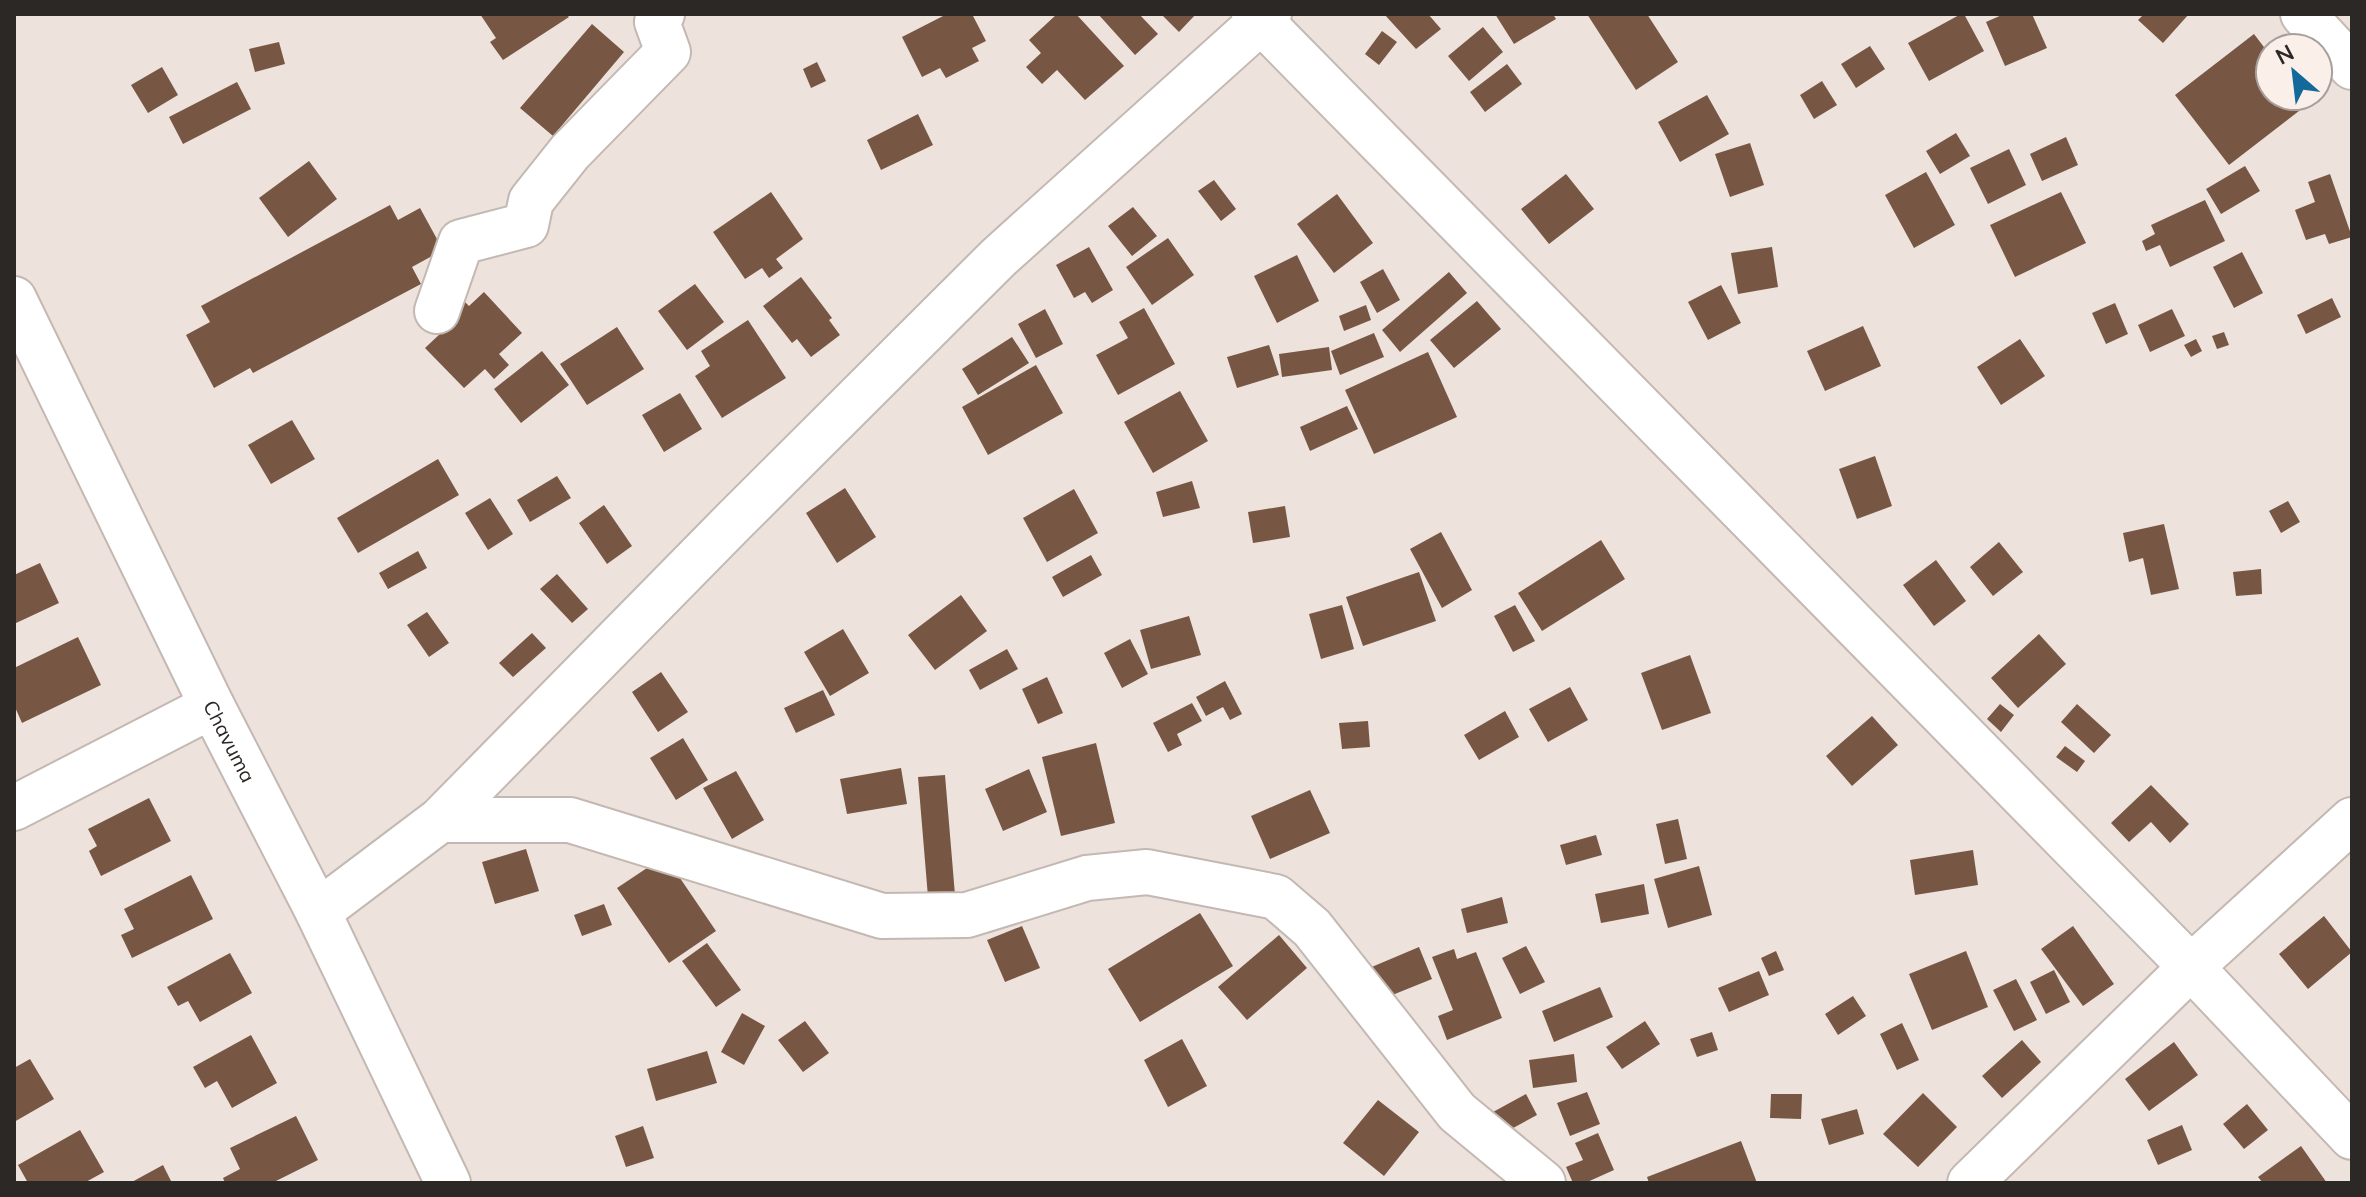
<svg xmlns="http://www.w3.org/2000/svg" width="2366" height="1197" font-family="Mulish,sans-serif">
  <rect width="100%" height="100%" fill="#eee2dc"/>
  <!-- building -->
  <path fill="#775744" d="M480 14H566L569 17 503 60 490 42 496 38Z
    M947 14H972L986 41 972 48 979 61 946 78 940 68 922 77 902 37Z
    M1057 14H1076L1124 66 1085 100 1057 70 1042 84 1026 67 1041 53 1029 40Z
    M1098 14H1139L1158 34 1135 55Z
    M1161 14H1196L1179 32Z
    M1384 14H1428L1441 29 1416 49Z
    M1495 14H1553L1556 19 1514 44Z
    M1587 14H1647L1678 62 1636 90Z
    M1961 14H1964L1984 51 1929 81 1908 43Z
    M2004 14H2032L2047 48 2005 66 1986 22Z
    M2144 14H2189L2163 43 2138 20Z
    M592 24 624 52 553 136 520 108Z
    M1483 27 1503 52 1469 81 1448 56Z
    M1382 31 1397 42 1379 65 1365 54Z
    M2254 34 2270 55V96H2302L2308 104 2229 165 2175 95Z
    M279 42 285 64 255 72 249 49Z
    M1870 46 1885 69 1856 88 1841 64Z
    M817 62 826 81 811 88 803 69Z
    M1507 64 1522 84 1485 112 1470 92Z
    M162 67 178 95 148 113 131 85Z
    M1822 81 1837 105 1814 119 1800 95Z
    M237 82 251 109 183 144 169 117Z
    M1707 95 1729 134 1680 162 1658 122Z
    M918 114 933 145 881 170 867 140Z
    M1956 133 1970 156 1940 174 1926 151Z
    M2066 137 2078 165 2042 181 2030 154Z
    M1750 143 1764 185 1730 197 1715 154Z
    M2009 149 2026 185 1988 204 1970 168Z
    M309 161 337 199 288 237 259 198Z
    M2245 166 2260 191 2221 214 2206 189Z
    M1926 172 1955 225 1914 248 1885 195Z
    M1566 174 1594 209 1549 244 1521 209Z
    M2330 174 2352 237 2329 244 2325 234 2306 240 2295 210 2315 202 2308 182Z
    M1214 180 1236 209 1221 221 1198 191Z
    M771 192 803 239 776 259 783 268 769 278 762 268 745 279 713 232Z
    M2061 192 2086 243 2015 277 1990 225Z
    M1337 194 1373 243 1334 273 1297 224Z
    M2205 200 2225 241 2170 267 2160 245 2146 251 2142 241 2155 234 2151 225Z
    M390 205 398 220 420 208 443 250 412 267 421 284 253 373 250 368 214 388 186 335 210 322 201 306Z
    M1133 207 1157 236 1132 256 1108 226Z
    M1168 238 1194 275 1152 305 1126 267Z
    M1089 247 1113 290 1092 303 1085 292 1074 298 1056 265Z
    M1772 247 1778 287 1738 294 1731 253Z
    M2242 252 2263 293 2234 308 2213 267Z
    M1297 255 1319 301 1277 323 1254 276Z
    M1383 269 1400 300 1377 313 1360 282Z
    M1449 272 1467 293 1400 352 1382 330Z
    M801 277 832 318 829 320 840 335 811 357 797 339 792 343 763 306Z
    M695 284 724 322 687 350 658 311Z
    M1721 285 1741 323 1708 340 1688 302Z
    M484 292 522 333 499 354 509 365 494 379 485 369 464 388 425 348 442 332 462 299 469 306Z
    M2332 298 2341 317 2306 334 2297 315Z
    M1477 301 1501 329 1454 368 1430 340Z
    M2115 303 2128 334 2106 344 2092 313Z
    M1366 305 1371 320 1344 331 1339 316Z
    M1144 308 1175 364 1118 395 1096 355 1128 338 1119 322Z
    M1045 309 1063 344 1036 358 1018 324Z
    M2172 309 2185 336 2150 352 2138 325Z
    M748 320 786 378 722 418 695 376 710 366 701 351Z
    M1863 326 1881 366 1825 391 1807 351Z
    M617 327 644 369 587 405 560 364Z
    M2224 332 2229 345 2217 349 2212 336Z
    M1374 333 1384 357 1340 375 1331 351Z
    M1012 337 1029 363 978 395 962 369Z
    M2020 339 2045 376 2001 405 1977 367Z
    M2196 339 2202 351 2191 357 2184 345Z
    M1269 345 1279 375 1237 388 1227 357Z
    M1329 347 1332 370 1282 377 1279 354Z
    M542 351 569 385 521 423 494 389Z
    M1428 352 1457 417 1374 454 1345 390Z
    M1036 365 1063 413 988 455 962 407Z
    M1180 391 1208 441 1153 473 1124 422Z
    M680 393 702 429 664 452 642 415Z
    M1347 406 1358 429 1310 451 1300 427Z
    M292 420 315 459 271 484 248 445Z
    M1875 456 1892 506 1857 519 1839 469Z
    M438 459 459 495 358 553 337 518Z
    M557 476 571 498 530 522 517 500Z
    M1192 481 1200 508 1163 517 1156 492Z
    M845 488 876 537 837 563 806 513Z
    M1074 489 1098 533 1047 562 1023 518Z
    M490 498 513 534 488 550 465 513Z
    M2288 501 2300 522 2281 533 2269 511Z
    M604 505 632 546 607 564 579 523Z
    M1285 506 1290 537 1253 543 1248 512Z
    M2164 524 2179 589 2151 595 2143 558 2129 562 2123 533Z
    M1441 532 1472 590 1442 608 1410 549Z
    M1601 540 1625 579 1542 631 1518 593Z
    M1999 542 2023 572 1993 596 1970 567Z
    M418 551 427 568 388 589 379 573Z
    M1091 555 1102 575 1063 597 1052 577Z
    M1936 560 1966 601 1934 626 1903 585Z
    M40 563 59 603 14 624V575Z
    M2261 569 2262 594 2236 596 2233 572Z
    M1419 572 1436 621 1363 646 1346 597Z
    M557 574 588 609 572 623 540 589Z
    M961 595 987 631 935 670 908 635Z
    M1342 605 1354 649 1321 659 1309 614Z
    M1515 605 1535 641 1513 652 1494 616Z
    M427 612 449 643 429 657 407 625Z
    M1189 616 1201 655 1151 669 1140 630Z
    M843 629 869 673 830 696 804 652Z
    M532 633 546 648 513 677 499 663Z
    M2039 634 2066 664 2018 708 1991 678Z
    M78 637 101 685 22 723 14 705V668Z
    M1130 639 1148 674 1122 688 1104 653Z
    M1007 649 1018 669 980 690 969 670Z
    M1690 655 1711 713 1662 730 1641 673Z
    M661 672 688 712 658 732 632 692Z
    M1047 677 1063 713 1038 724 1022 689Z
    M1225 681 1242 714 1230 720 1223 707 1206 716 1196 697Z
    M1570 687 1588 720 1548 742 1529 709Z
    M823 690 835 715 796 733 784 708Z
    M1192 703 1202 721 1177 734 1182 745 1168 752 1153 723Z
    M2000 704 2014 715 2001 732 1987 719Z
    M2077 704 2111 735 2094 753 2061 722Z
    M1505 711 1519 737 1479 760 1464 735Z
    M1872 716 1898 745 1852 786 1826 756Z
    M1368 721 1370 747 1342 749 1339 723Z
    M683 738 708 780 676 800 650 758Z
    M1096 743 1115 823 1061 836 1042 757Z
    M2065 746 2085 761 2077 772 2056 757Z
    M901 768 907 804 847 814 840 779Z
    M1029 769 1047 812 1003 831 985 789Z
    M736 771 764 820 732 839 703 788Z
    M945 775 955 895 928 897 918 777Z
    M2151 785 2189 824 2170 843 2151 822 2129 842 2111 823Z
    M1310 790 1330 833 1270 859 1251 816Z
    M149 798 171 841 101 876 89 851 97 846 88 829Z
    M1678 819 1687 859 1665 864 1656 824Z
    M1596 835 1602 855 1566 865 1560 845Z
    M526 849 539 891 495 904 482 862Z
    M1973 850 1978 885 1915 895 1910 860Z
    M665 856 716 931 669 963 617 888Z
    M1699 866 1712 915 1668 928 1654 879Z
    M191 875 213 919 132 958 121 935 134 929 124 909Z
    M1644 884 1649 914 1601 923 1595 894Z
    M1502 897 1508 923 1467 933 1461 909Z
    M604 904 612 925 582 936 574 915Z
    M1200 913 1233 966 1140 1022 1108 969Z
    M2324 916 2352 952 2308 989 2279 954Z
    M1022 926 1040 968 1005 982 987 940Z
    M2073 926 2114 984 2083 1006 2041 949Z
    M1279 935 1307 968 1247 1020 1218 987Z
    M707 943 741 990 716 1007 682 961Z
    M1526 946 1545 982 1520 994 1502 958Z
    M1419 947 1432 979 1380 1000 1367 969Z
    M1454 949 1457 959 1476 952 1502 1018 1447 1040 1438 1016 1453 1010 1432 957Z
    M1776 951 1784 970 1769 976 1761 958Z
    M1966 951 1988 1007 1932 1030 1909 974Z
    M230 953 252 993 200 1022 188 1001 178 1006 167 987Z
    M2054 970 2070 1002 2046 1014 2030 982Z
    M1759 971 1769 995 1729 1012 1718 988Z
    M2016 979 2037 1020 2014 1031 1993 990Z
    M1600 987 1613 1017 1554 1042 1542 1011Z
    M1853 996 1866 1016 1838 1035 1825 1014Z
    M742 1013 765 1026 744 1065 721 1052Z
    M805 1021 829 1053 803 1072 778 1040Z
    M1645 1021 1660 1044 1622 1069 1606 1047Z
    M1902 1023 1919 1060 1897 1070 1880 1034Z
    M1712 1032 1718 1050 1697 1057 1690 1039Z
    M251 1035 277 1083 232 1108 217 1081 205 1088 193 1067Z
    M1182 1039 1207 1086 1168 1107 1144 1060Z
    M2022 1040 2041 1062 2002 1098 1982 1076Z
    M2174 1042 2198 1075 2149 1111 2125 1079Z
    M707 1051 717 1083 656 1101 647 1069Z
    M1574 1054 1577 1082 1533 1088 1529 1060Z
    M30 1059 54 1099 14 1122V1068Z
    M1587 1092 1600 1124 1570 1136 1557 1103Z
    M1923 1093 1957 1127 1918 1167 1883 1134Z
    M1526 1094 1537 1115 1504 1133 1493 1112Z
    M1771 1094H1802L1801 1119 1770 1118Z
    M1378 1100 1419 1132 1384 1176 1343 1143Z
    M2247 1104 2268 1130 2244 1149 2223 1124Z
    M1857 1109 1864 1134 1829 1145 1821 1119Z
    M296 1116 318 1160 272 1183H225L223 1178 240 1169 230 1148Z
    M2182 1125 2192 1150 2158 1165 2147 1140Z
    M643 1126 654 1158 626 1167 615 1136Z
    M80 1130 104 1172 84 1183H28L18 1165Z
    M1598 1133 1614 1170 1585 1183H1573L1566 1167 1583 1160 1575 1143Z
    M1741 1141 1757 1183H1649L1647 1177Z
    M2301 1146 2327 1183H2263L2258 1177Z
    M163 1165 172 1183H130Z"/>
  <g fill="none" stroke-linecap="round" stroke-linejoin="round">
    <!-- minor casing -->
    <g stroke="#c4b8b2" stroke-width="48">
      <path id="minor" d="M1254 14 2191 967 2352 1137
        M2303 14 2352 67
        M437 311 461 242 526 225 531 201 570 152 668 52 657 22 662 14
        M14 808 212 706
        M440 820H570L882 916 967 915 1087 878 1147 872 1276 897 1312 928 1457 1112 1543 1183
        M318 912 440 820 734 521 999 257 1269 14
        M1970 1183 2191 967 2352 820"/>
    </g>
    <!-- tertiary casing -->
    <g stroke="#c4b8b2" stroke-width="48">
      <g id="tertiary">
        <path id="s1" d="M14 299 212 706 318 912 448 1183"/>
      </g>
    </g>
    <!-- minor -->
    <use href="#minor" stroke="#fff" stroke-width="44"/>
    <!-- tertiary -->
    <use href="#tertiary" stroke="#fff" stroke-width="44"/>
  </g>
  <g text-anchor="middle" dominant-baseline="central" stroke-width="8" stroke-linejoin="round" paint-order="stroke">
    <!-- street labels -->
    <g font-size="20" fill="#2c2826" stroke="#fbefe9">
      <text stroke="none"><textPath href="#s1" startOffset="492">Chavuma</textPath></text>
    </g>
  </g>
  <!-- border -->
  <rect width="2366" height="1197" fill="none" stroke="#2c2826" stroke-width="32"/>
  <!-- north arrow -->
  <g transform="translate(2294 72) rotate(332)"><circle r="38" fill="#fbefe9" stroke="#a89f9b" stroke-width="2"/>
  <path d="M0-6L14 30L0 20L-14 30Z" fill="#13699a"/>
  <text y="-12" font-size="22" font-weight="bold" text-anchor="middle" fill="#2c2826">N</text>
  </g>
</svg>
